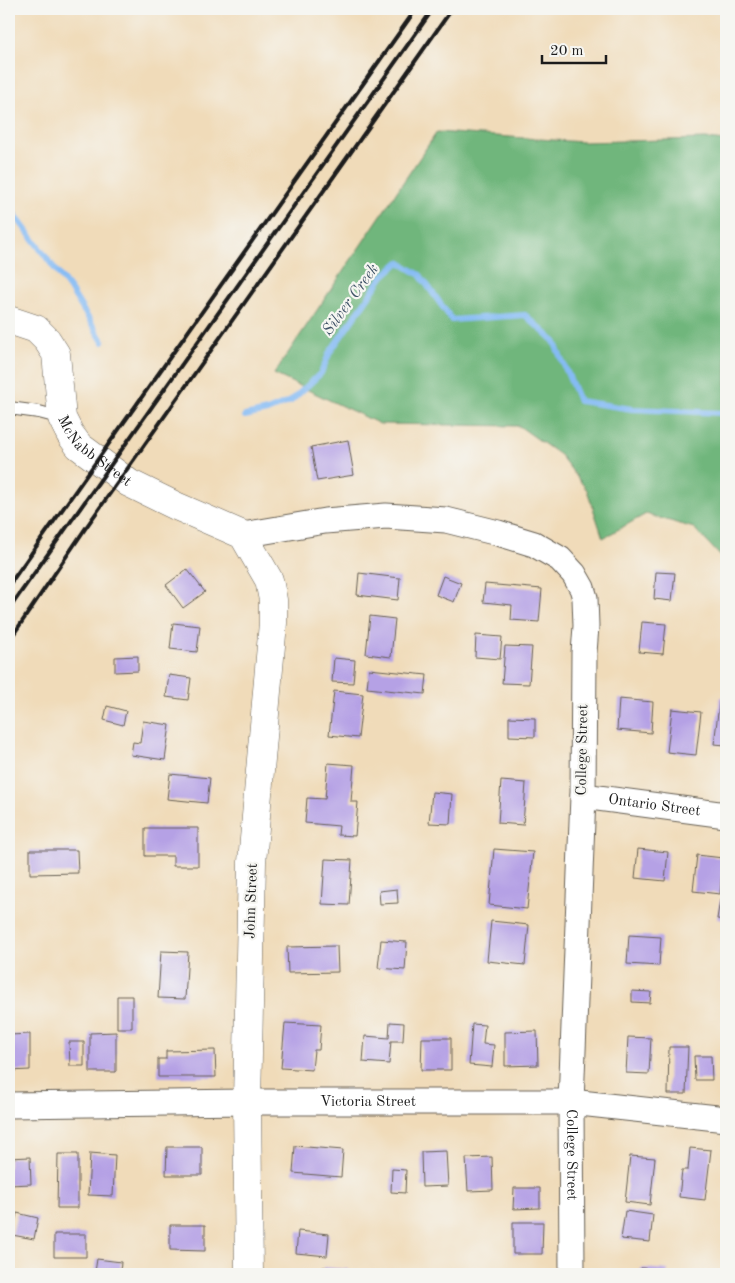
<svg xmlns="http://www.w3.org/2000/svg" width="735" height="1283" font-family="'Old Standard TT',serif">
  <rect width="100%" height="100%" fill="#f6f6f2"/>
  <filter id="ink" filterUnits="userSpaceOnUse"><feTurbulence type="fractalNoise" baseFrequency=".02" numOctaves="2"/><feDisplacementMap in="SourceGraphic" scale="10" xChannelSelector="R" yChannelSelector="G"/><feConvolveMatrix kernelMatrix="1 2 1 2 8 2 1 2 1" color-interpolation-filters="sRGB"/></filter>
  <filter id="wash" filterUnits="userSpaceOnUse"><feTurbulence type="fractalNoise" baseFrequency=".0096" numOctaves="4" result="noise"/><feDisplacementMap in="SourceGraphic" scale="20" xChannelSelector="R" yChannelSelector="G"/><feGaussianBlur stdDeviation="1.12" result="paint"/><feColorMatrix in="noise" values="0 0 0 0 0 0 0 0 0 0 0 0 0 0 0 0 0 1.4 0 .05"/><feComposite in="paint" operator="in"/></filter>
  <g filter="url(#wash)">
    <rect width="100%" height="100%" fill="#f0dbb9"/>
    <!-- forest -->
    <path fill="#6fb67b" stroke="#46694c" d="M437 132 583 142 705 139 726 141V562L694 528 646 514 603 538 587 490 560 455 519 426 380 424 274 374Z"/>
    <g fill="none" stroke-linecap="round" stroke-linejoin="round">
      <!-- stream -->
      <path stroke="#85bbf4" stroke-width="6" d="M9 207 72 292 103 342
        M245 416 267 411 291 401 321 373 330 352 383 276 399 262 420 275 452 320 525 315 554 341 579 401 632 409 723 413 726 409"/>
    </g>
    <g id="blocks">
      <!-- building -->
      <path fill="#b5a1e5" d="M348 440 354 475 317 481 311 447Z
        M187 569 205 592 183 608 166 585Z
        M656 572 675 573 672 601 654 599Z
        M359 573 400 578 398 600 357 595Z
        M443 576 461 583 454 602 436 595Z
        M485 584 542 589 539 622 511 620 512 605 483 602Z
        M370 616 395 619 391 657 366 654Z
        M642 622 666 624 663 654 639 652Z
        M173 623 200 626 197 652 170 649Z
        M476 635 502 637 500 659 475 657Z
        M505 646 532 647 529 684 502 683Z
        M138 656V671L115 672V657Z
        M334 658 355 660 353 683 332 682Z
        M369 669 427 675 425 694 367 688Z
        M169 675 191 678 188 700 166 697Z
        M334 691 363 694 358 738 329 735Z
        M720 697H726V745L714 744Z
        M619 699 653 702 651 733 617 730Z
        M107 706 126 711 123 725 104 720Z
        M672 709 701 712 696 755 667 752Z
        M509 717 535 718V737L509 736Z
        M143 721 170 725 165 760 131 755 133 742 140 743Z
        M328 763 354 765 351 802H358L355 836 338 835 339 826 305 823 307 798 325 799Z
        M170 774 210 778 207 803 167 799Z
        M501 781 526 783 523 825 498 823Z
        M432 792 452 794 450 824 429 823Z
        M145 828H198V866H173V856H145Z
        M494 849 533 852 527 909 489 905Z
        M638 849 668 852 665 881 635 878Z
        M30 850H77L78 873 30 874Z
        M697 855 723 858 720 894 693 891Z
        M325 859 352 860 349 905 322 904Z
        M397 889 398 903 380 904 379 891Z
        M720 900 726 901V920L717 919Z
        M491 921 529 925 525 965 487 961Z
        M629 935 661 937 659 966 627 964Z
        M381 940 407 942 405 970 378 968Z
        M337 946 338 972 288 973 287 947Z
        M161 951 188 952 185 999 158 998Z
        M632 991 651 992 650 1003 632 1002Z
        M117 996H132V1028H117Z
        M390 1022 404 1023 403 1041H391L389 1064 363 1062 365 1036 389 1038Z
        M285 1023 321 1025 319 1050H314L312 1070 281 1068Z
        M472 1024 485 1025 483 1044 494 1045 492 1067 469 1065Z
        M537 1031 538 1065 505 1066V1032Z
        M116 1032V1072H90V1033Z
        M30 1034V1070L9 1071V1035Z
        M628 1037 651 1038 649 1074 626 1073Z
        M422 1038H451V1070H421Z
        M69 1042H84V1066H70Z
        M669 1047H688L686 1094H668Z
        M215 1050 216 1077H158V1059H166V1051Z
        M694 1056H711L712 1080H695Z
        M295 1146 343 1150 341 1177 293 1173Z
        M167 1147H202V1175H166Z
        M690 1148 711 1150 705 1200 679 1197 682 1170H688Z
        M446 1151 448 1186 422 1187 421 1152Z
        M90 1153 115 1155 113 1196 88 1195Z
        M58 1154H78V1208H57Z
        M630 1156 655 1158 650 1205 625 1202Z
        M30 1157 31 1184 9 1185V1158Z
        M492 1157 493 1190 468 1191 466 1158Z
        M392 1169 406 1170 405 1193 391 1192Z
        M514 1188H540V1208L513 1209Z
        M625 1211 653 1215 650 1242 621 1239Z
        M17 1213 38 1218 34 1239 12 1235Z
        M513 1222H543L542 1254H513Z
        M170 1225H205V1251L170 1250Z
        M298 1231 329 1234 327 1256 296 1253Z
        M54 1234H86V1257H54Z
        M97 1259 121 1262 120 1274 95 1272Z
        M323 1267 348 1269V1274H323Z
        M641 1268 668 1270 667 1274H640Z
        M509 1271H541V1274H509Z"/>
    </g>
  </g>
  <g filter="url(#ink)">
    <use href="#blocks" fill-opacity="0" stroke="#665f53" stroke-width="1"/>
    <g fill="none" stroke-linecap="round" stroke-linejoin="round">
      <!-- lane casing -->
      <g stroke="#665f53" stroke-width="14">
        <path id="lane" d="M9 408 39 412 62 418"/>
      </g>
      <!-- street casing -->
      <g stroke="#665f53" stroke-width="27">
        <g id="street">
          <path id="s1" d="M243 535 325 521 386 516 446 520 498 533 534 544 560 559 574 574 582 588 585 598 586 626 584 653 583 796 571 1102 572 1274"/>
          <path id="s2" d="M583 796 726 815"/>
          <path id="s3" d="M9 1105 247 1102H571L726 1119"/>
        </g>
      </g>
      <!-- secondary casing -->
      <g stroke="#665f53" stroke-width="29">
        <g id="secondary">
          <path id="s4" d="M9 320 36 329 47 340 56 354 62 418 70 434 79 446 129 483 176 506 243 535 269 580 273 600V623L252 862 247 1102 249 1274"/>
        </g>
      </g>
      <!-- lane -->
      <use href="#lane" stroke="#fff" stroke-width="12"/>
      <!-- street -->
      <use href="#street" stroke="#fff" stroke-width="25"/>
      <!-- secondary -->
      <use href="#secondary" stroke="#fff" stroke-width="28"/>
      <!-- rail -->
      <path stroke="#1c1c1c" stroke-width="4" d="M9 585 416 9
        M9 609 433 9
        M9 641 87 526 452 9"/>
    </g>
  </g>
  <g text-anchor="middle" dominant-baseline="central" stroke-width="4.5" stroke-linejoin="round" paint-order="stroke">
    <!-- street labels -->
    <g font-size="15" fill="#1c1c1c" stroke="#f6f6f2">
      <text stroke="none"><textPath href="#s4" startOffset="172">McNabb Street</textPath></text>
      <text transform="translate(583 750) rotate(-89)">College Street</text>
      <text stroke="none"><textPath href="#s2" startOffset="72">Ontario Street</textPath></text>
      <text transform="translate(252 901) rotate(-88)">John Street</text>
      <text stroke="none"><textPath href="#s3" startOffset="359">Victoria Street</textPath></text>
      <text stroke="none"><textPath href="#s1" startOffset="930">College Street</textPath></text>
    </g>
    <!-- water labels -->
    <g font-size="16" font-style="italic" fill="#415468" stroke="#f6f6f2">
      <text transform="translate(351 300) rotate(-54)">Silver Creek</text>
    </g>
  </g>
  <!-- margin -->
  <rect width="735" height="1283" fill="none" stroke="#f6f6f2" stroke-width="30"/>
  <!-- scale -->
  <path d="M542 55v8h64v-8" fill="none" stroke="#1c1c1c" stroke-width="2.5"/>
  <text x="550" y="55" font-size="15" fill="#1c1c1c" stroke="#f6f6f2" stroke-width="4" paint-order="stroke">20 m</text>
</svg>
